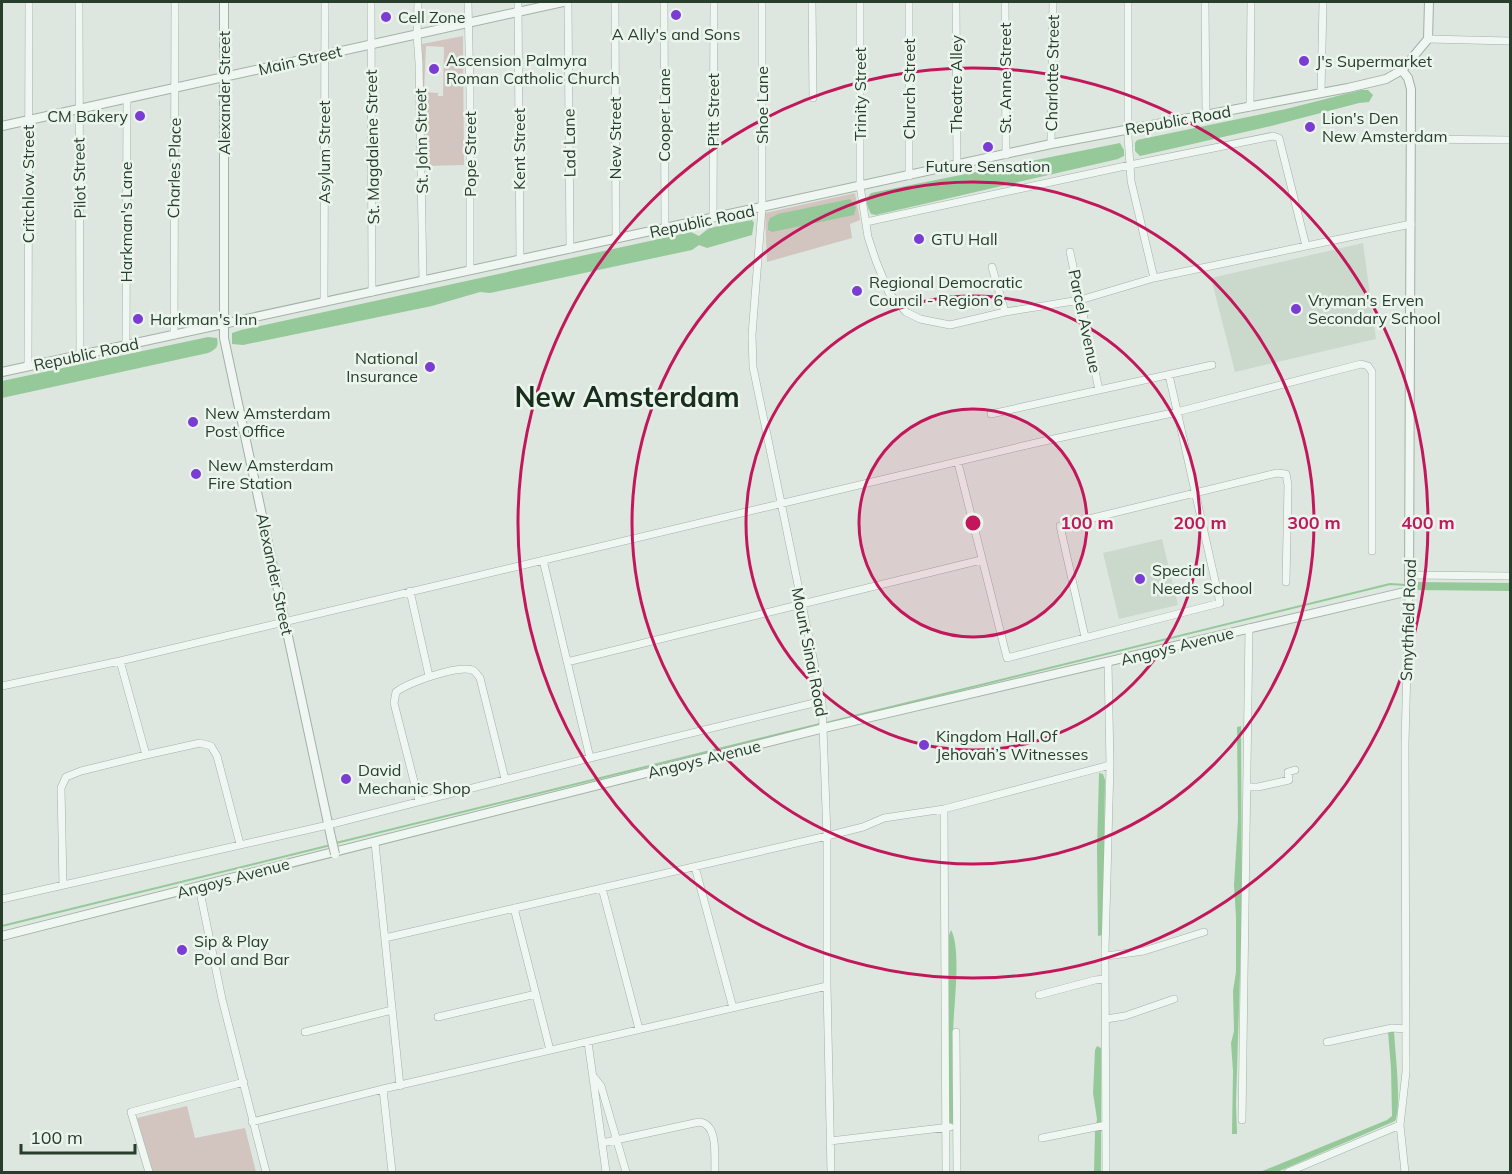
<svg xmlns="http://www.w3.org/2000/svg" width="1512" height="1174" font-family="Mulish,sans-serif">
  <rect width="100%" height="100%" fill="#dde7df"/>
  <!-- built -->
  <path fill="#cbd9cd" d="M1363 243 1376 339 1235 372 1211 278Z
    M1162 539 1178 605 1119 619 1103 553Z"/>
  <!-- green -->
  <path fill="#d2c4be" fill-rule="evenodd" d="M463 36 464 165 424 166 422 44ZM426 46 444 47 443 96H438V93L424 92Z
    M855 193 860 220 850 224 852 238 767 262 765 213Z
    M187 1106 195 1138 245 1128 256 1172H153L137 1118Z"/>
  <!-- water -->
  <path fill="#96c99a" d="M1361 90H1368L1373 95 1369 102 1359 103 1271 126 1140 156 1135 151V143L1137 140 1286 109Z
    M1120 143 1124 150V156L1118 159 876 215 871 214C867 206 864 200 871 193Z
    M850 199 856 207 854 215 772 232 768 230V223L770 218 778 214Z
    M752 220 754 223 752 235 707 248 699 245 692 250 490 293 480 292 432 306 243 345 232 344V333L241 330 691 232 699 236 709 228Z
    M208 337 217 338C219 347 216 349 208 353L2 398V381Z
    M1241 726 1242 909 1236 1104 1237 1134H1232L1233 1071 1231 1043 1234 1031 1233 991 1236 972V917L1234 885 1238 819 1237 727Z
    M1099 773 1103 774 1105 780 1103 935 1098 936 1097 849Z
    M951 930C962 949 953 1011 953 1035 952 1064 953 1094 953 1123L951 1124 949 1122V935Z
    M1394 1031C1395 1050 1402 1107 1395 1121L1277 1172H1260L1387 1120 1392 1116 1391 1068 1388 1032Z
    M1097 1046 1101 1048V1172H1094L1095 1131 1097 1119 1093 1093 1095 1050Z"/>
  <g fill="none" stroke-linecap="round" stroke-linejoin="round">
    <!-- stream -->
    <path stroke="#96c99a" stroke-width="2" d="M826 723 1390 584 1406 585
      M336 843 820 724
      M2 926 331 845"/>
    <!-- canal -->
    <path stroke="#96c99a" stroke-width="8" d="M1415 586 1510 587"/>
    <!-- minor casing -->
    <g stroke="#a2b1a5" stroke-width="8">
      <path id="minor" d="M79 2 80 355
        M371 2 372 292
        M418 2 417 34 419 63 423 281
        M468 2 470 93V270
        M518 2 520 260
        M568 2 570 249
        M615 2 616 239
        M664 2 665 229
        M762 2V208L752 335 753 367 822 701 827 836V986L831 1172
        M812 2 813 98
        M860 2V186L868 237 876 261 889 293 906 312 920 319 950 325 1005 312 1080 300 1154 278 1411 224
        M956 2 957 166
        M1005 2 1006 155
        M1128 2V137L1130 165 1131 181 1154 278
        M1205 2 1206 115
        M1428 39 1510 41
        M1321 92 1323 2
        M1250 107 1251 2
        M1411 139 1510 140
        M1051 144 1053 2
        M909 176V2
        M713 218 714 2
        M866 222 1130 165 1273 136 1279 138 1306 246
        M1070 252 1099 390
        M992 267 1005 312
        M324 302 325 2
        M174 335 175 2
        M126 346 127 99
        M28 366 29 2
        M991 414 1212 365
        M958 463 1007 658 1220 603 1169 375
        M543 560 590 758
        M1410 575 1510 576
        M410 591 429 676
        M1085 637 1060 526 1277 473 1286 474 1288 485 1286 582
        M120 661 146 755
        M567 662 981 560
        M2 686 120 661 1040 442 1177 412 1361 364 1368 366 1372 372V551
        M1247 787H1258L1289 780 1288 772 1295 770
        M419 801 394 703 396 692C408 683 461 663 474 671 476 672 478 676 480 678L505 779
        M944 809 946 1172
        M375 843 400 1086
        M695 867 733 1008
        M63 885 61 788 66 777 81 771 146 755 200 743 211 746 217 756 240 844
        M199 887 222 999 266 1172
        M602 888 639 1029
        M2 899 328 825 590 758 822 701
        M514 908 550 1050
        M385 938 827 836 863 827 884 818 944 809 1110 765
        M1106 956 1144 951 1204 932
        M1039 995 1095 980 1105 979
        M438 1017 536 994
        M1106 1019 1125 1016 1174 999
        M305 1032 392 1010
        M956 1032 957 1172
        M588 1042 606 1172
        M1327 1042 1392 1028 1406 1029
        M593 1076 601 1086 626 1172
        M383 1089 392 1172
        M1242 1120 1249 628
        M252 1122 383 1089 827 986
        M1042 1138 1106 1125
        M830 1141 950 1127
        M602 1143 699 1122C719 1124 714 1157 715 1172
        M149 1172 131 1112 244 1082
        M1106 1172 1105 951 1110 765 1108 662
        M1288 1172 1400 1125
        M1405 1172 1400 1125 1406 1072 1405 743 1409 591"/>
    </g>
    <!-- tertiary casing -->
    <g stroke="#a2b1a5" stroke-width="10">
      <path id="tertiary" d="M224 2V338L331 837
        M2 126 563 2
        M2 372 1051 144 1348 88 1386 79 1402 70 1428 39 1429 2
        M2 936 824 728 1409 591 1411 89 1408 78 1402 70"/>
    </g>
    <!-- minor -->
    <use href="#minor" stroke="#f0f6f1" stroke-width="7"/>
    <!-- tertiary -->
    <use href="#tertiary" stroke="#f0f6f1" stroke-width="8"/>
    <!-- tertiary-bridge casing -->
    <g stroke="#a2b1a5" stroke-width="10" stroke-linecap="butt">
      <path id="tertiary-bridge" d="M331 837 335 854"/>
    </g>
    <!-- tertiary-bridge -->
    <use href="#tertiary-bridge" stroke="#f0f6f1" stroke-width="8"/>
  </g>
  <!-- distance rings -->
  <circle cx="973" cy="523" r="114" fill="#c2185b" fill-opacity=".12"/>
  <g fill="none" stroke="#c2185b" stroke-width="3">
    <circle cx="973" cy="523" r="114"/>
    <circle cx="973" cy="523" r="227"/>
    <circle cx="973" cy="523" r="341"/>
    <circle cx="973" cy="523" r="455"/>
  </g>
  <!-- markers -->
  <g fill="#7a3cd2" stroke="#ecf5ed" stroke-width="2">
    <circle cx="676" cy="15" r="6"/>
    <circle cx="386" cy="17" r="6"/>
    <circle cx="1304" cy="61" r="6"/>
    <circle cx="434" cy="69" r="6"/>
    <circle cx="140" cy="116" r="6"/>
    <circle cx="1310" cy="127" r="6"/>
    <circle cx="988" cy="147" r="6"/>
    <circle cx="919" cy="239" r="6"/>
    <circle cx="857" cy="291" r="6"/>
    <circle cx="1296" cy="309" r="6"/>
    <circle cx="138" cy="319" r="6"/>
    <circle cx="430" cy="367" r="6"/>
    <circle cx="193" cy="422" r="6"/>
    <circle cx="196" cy="474" r="6"/>
    <circle cx="1140" cy="579" r="6"/>
    <circle cx="924" cy="745" r="6"/>
    <circle cx="346" cy="779" r="6"/>
    <circle cx="182" cy="950" r="6"/>
  </g>
  <g text-anchor="middle" dominant-baseline="central" stroke-width="5" stroke-linejoin="round" paint-order="stroke">
    <!-- poi labels -->
    <g font-size="16" fill="#263e2b" stroke="#ecf5ed" text-anchor="start">
      <text x="398" y="17">Cell Zone</text>
      <text x="676" y="34" text-anchor="middle">A Ally's and Sons</text>
      <text x="446" y="60">Ascension Palmyra<tspan x="446" dy="18">Roman Catholic Church</tspan></text>
      <text x="1316" y="61">J's Supermarket</text>
      <text x="128" y="116" text-anchor="end">CM Bakery</text>
      <text x="1322" y="118">Lion's Den<tspan x="1322" dy="18">New Amsterdam</tspan></text>
      <text x="988" y="166" text-anchor="middle">Future Sensation</text>
      <text x="931" y="239">GTU Hall</text>
      <text x="869" y="282">Regional Democratic<tspan x="869" dy="18">Council - Region 6</tspan></text>
      <text x="1308" y="300">Vryman's Erven<tspan x="1308" dy="18">Secondary School</tspan></text>
      <text x="150" y="319">Harkman's Inn</text>
      <text x="418" y="358" text-anchor="end">National<tspan x="418" dy="18">Insurance</tspan></text>
      <text x="205" y="413">New Amsterdam<tspan x="205" dy="18">Post Office</tspan></text>
      <text x="208" y="465">New Amsterdam<tspan x="208" dy="18">Fire Station</tspan></text>
      <text x="1152" y="570">Special<tspan x="1152" dy="18">Needs School</tspan></text>
      <text x="936" y="736">Kingdom Hall Of<tspan x="936" dy="18">Jehovah’s Witnesses</tspan></text>
      <text x="358" y="770">David<tspan x="358" dy="18">Mechanic Shop</tspan></text>
      <text x="194" y="941">Sip &amp; Play<tspan x="194" dy="18">Pool and Bar</tspan></text>
    </g>
    <!-- street labels -->
    <g font-size="16" fill="#263e2b" stroke="#ecf5ed">
      <text transform="translate(300 60) rotate(-13)">Main Street</text>
      <text transform="translate(1052 73) rotate(-89)">Charlotte Street</text>
      <text transform="translate(1005 78) rotate(-90)">St. Anne Street</text>
      <text transform="translate(956 84) rotate(-90)">Theatre Alley</text>
      <text transform="translate(909 89) rotate(-90)">Church Street</text>
      <text transform="translate(224 93) rotate(-90)">Alexander Street</text>
      <text transform="translate(860 94) rotate(-90)">Trinity Street</text>
      <text transform="translate(762 105) rotate(-90)">Shoe Lane</text>
      <text transform="translate(713 110) rotate(-90)">Pitt Street</text>
      <text transform="translate(664 115) rotate(-90)">Cooper Lane</text>
      <text transform="translate(1178 120) rotate(-10)">Republic Road</text>
      <text transform="translate(615 138) rotate(-90)">New Street</text>
      <text transform="translate(421 141) rotate(-91)">St. John Street</text>
      <text transform="translate(569 143) rotate(-91)">Lad Lane</text>
      <text transform="translate(372 147) rotate(-91)">St. Magdalene Street</text>
      <text transform="translate(519 149) rotate(-90)">Kent Street</text>
      <text transform="translate(324 152) rotate(-90)">Asylum Street</text>
      <text transform="translate(470 154) rotate(-90)">Pope Street</text>
      <text transform="translate(174 168) rotate(-89)">Charles Place</text>
      <text transform="translate(79 178) rotate(-91)">Pilot Street</text>
      <text transform="translate(28 184) rotate(-90)">Critchlow Street</text>
      <text transform="translate(702 221) rotate(-12)">Republic Road</text>
      <text transform="translate(126 222) rotate(-90)">Harkman's Lane</text>
      <text transform="translate(1085 321) rotate(78)">Parcel Avenue</text>
      <text transform="translate(86 354) rotate(-12)">Republic Road</text>
      <text transform="translate(275 574) rotate(78)">Alexander Street</text>
      <text transform="translate(1408 620) rotate(-88)">Smythfield Road</text>
      <text transform="translate(1177 646) rotate(-14)">Angoys Avenue</text>
      <text transform="translate(810 652) rotate(79)">Mount Sinai Road</text>
      <text transform="translate(704 759) rotate(-14)">Angoys Avenue</text>
      <text transform="translate(233 878) rotate(-15)">Angoys Avenue</text>
    </g>
    <!-- town labels -->
    <g font-size="28" font-weight="bold" fill="#182f1d" stroke="#ecf5ed">
      <text x="627" y="396">New Amsterdam</text>
    </g>
  </g>
  <circle cx="973" cy="523" r="9" fill="#c2185b" stroke="#ecf5ed" stroke-width="3"/>
  <g font-size="18" text-anchor="middle" font-weight="bold" fill="#c2185b" stroke="#ecf5ed" stroke-width="5" stroke-linejoin="round" paint-order="stroke">
    <text x="1087" y="529">100 m</text>
    <text x="1200" y="529">200 m</text>
    <text x="1314" y="529">300 m</text>
    <text x="1428" y="529">400 m</text>
  </g>
  <!-- border -->
  <rect width="1512" height="1174" fill="none" stroke="#263e2b" stroke-width="6"/>
  <!-- scale -->
  <path d="M21 1144v9h114v-9" fill="none" stroke="#263e2b" stroke-width="3"/>
  <text x="30" y="1144" font-size="18" fill="#263e2b" stroke="#ecf5ed" stroke-width="4.5" paint-order="stroke">100 m</text>
</svg>
